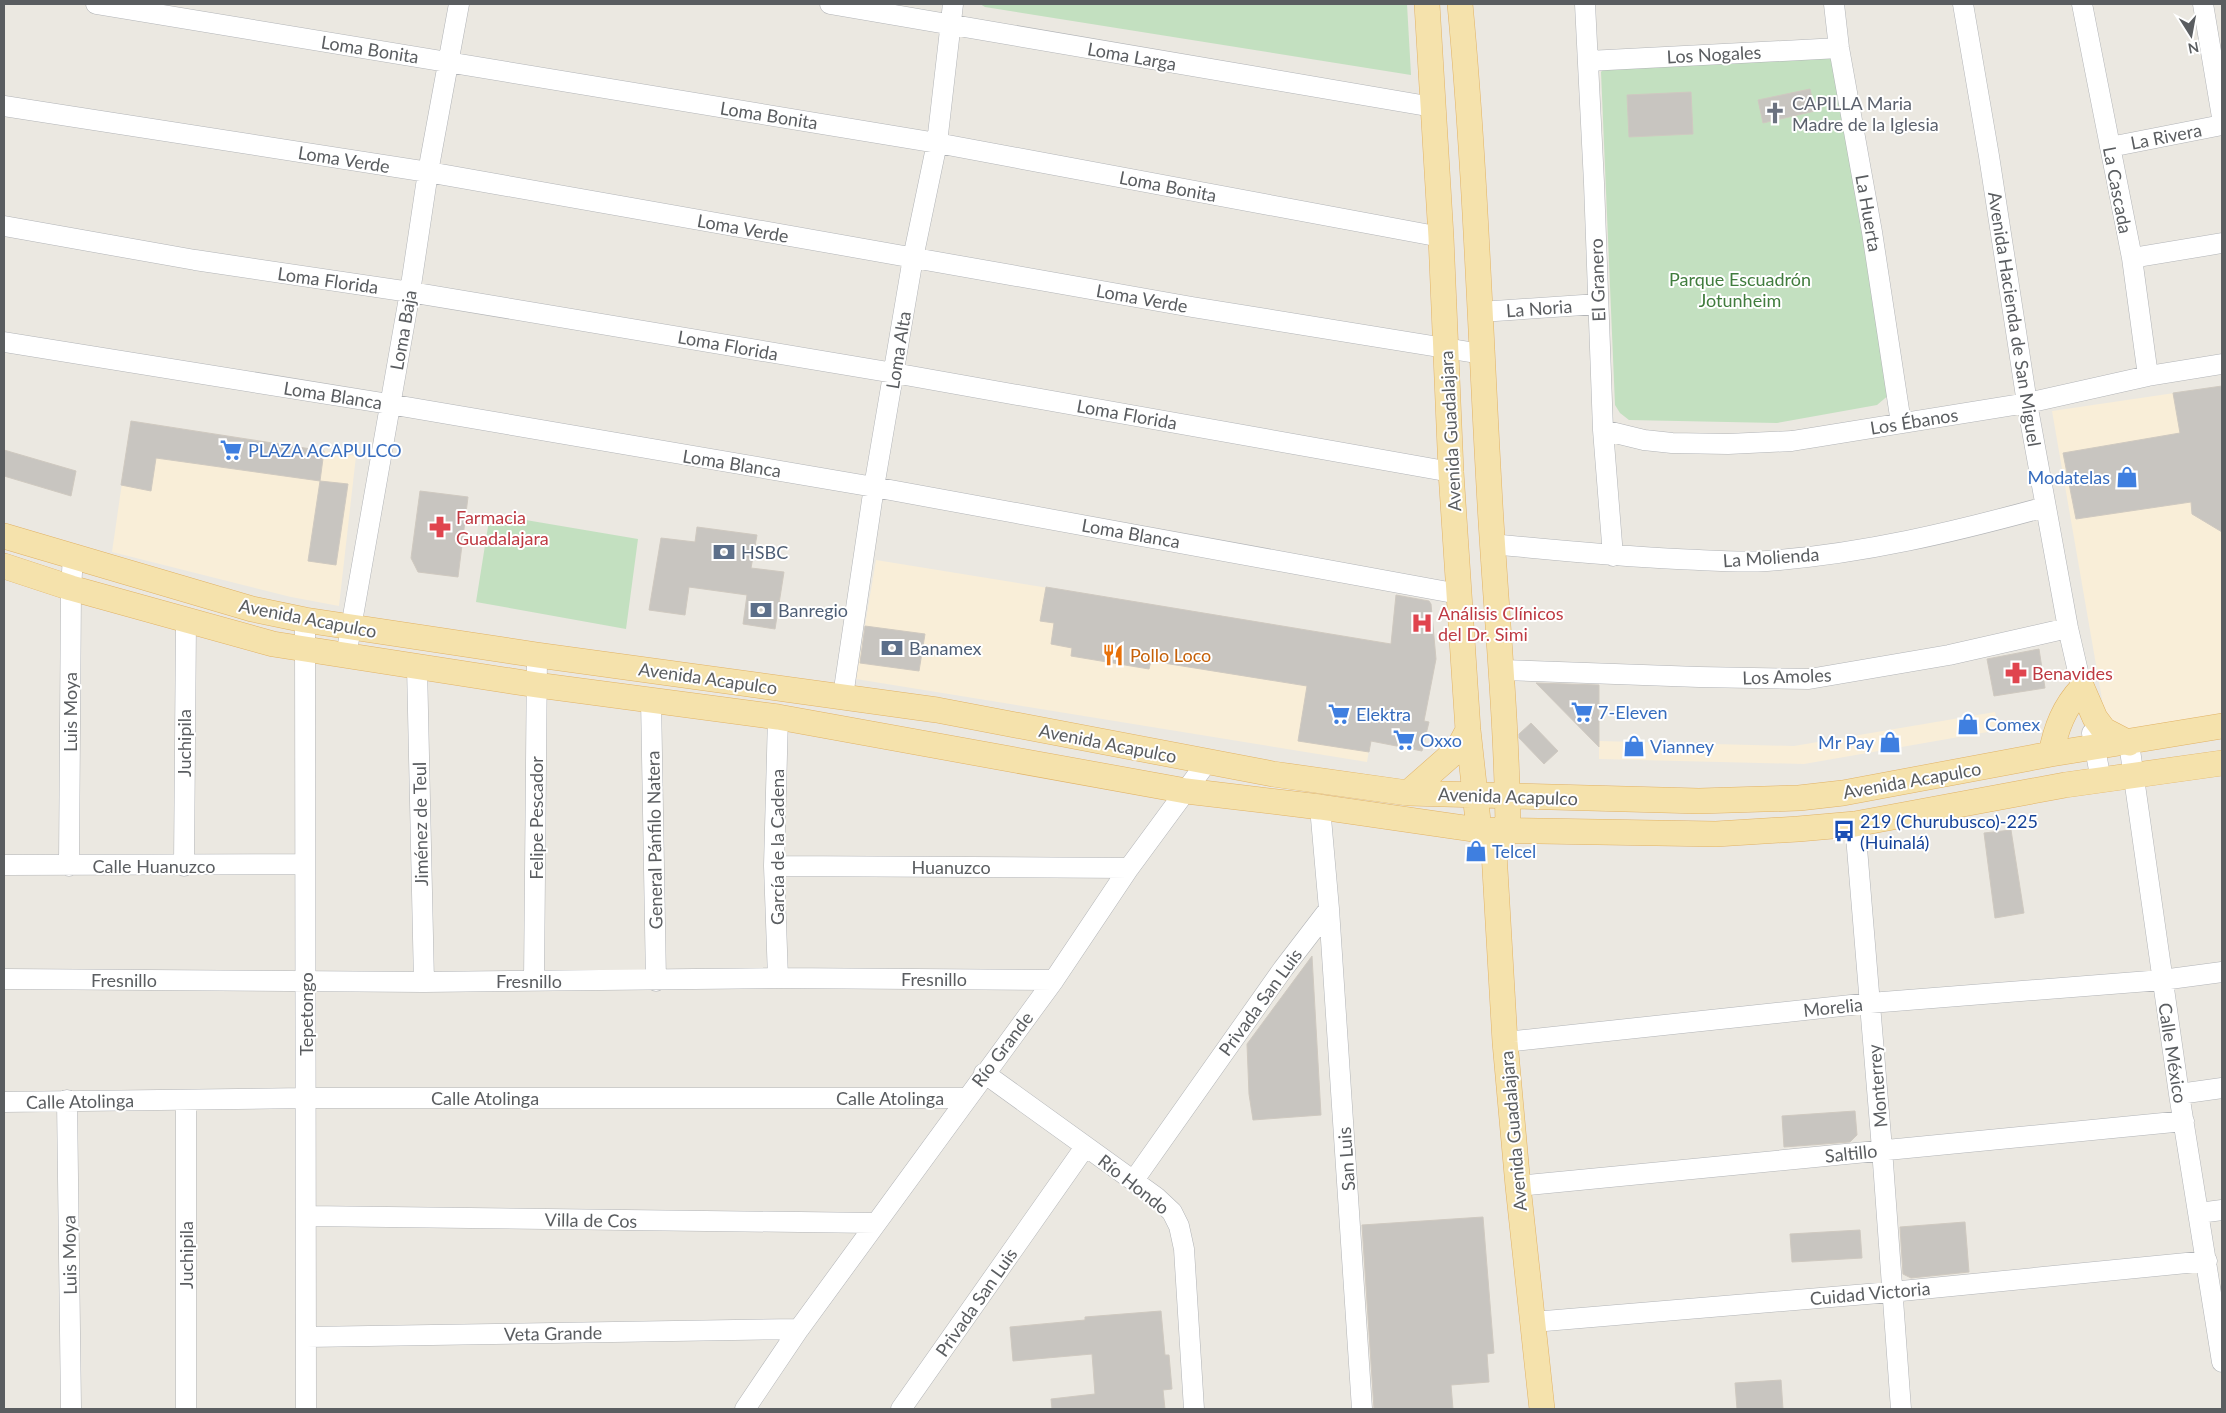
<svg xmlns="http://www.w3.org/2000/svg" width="2226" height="1413" font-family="Lato,sans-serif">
  <rect width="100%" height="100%" fill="#ebe8e1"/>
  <!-- commercial -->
  <path fill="#f9eed8" d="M2222 386V714L2108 734 2052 411Z
    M131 421 356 456 339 606 291 597 112 552Z
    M876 560 1387 643 1367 762 856 679Z
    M1995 712 1999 730 1804 764 1599 759V741L1794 746Z"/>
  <!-- green -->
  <path fill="#c3e0c0" d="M980 4H1407L1411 75 985 7Z
    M1828 54 1834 67 1890 394 1877 405 1777 423 1629 420 1620 413 1615 405 1601 72 1606 66Z
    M490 514 638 539 626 629 476 602Z"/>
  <!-- building -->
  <path fill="#c8c5c0" stroke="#cfc9c0" d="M1810 89 1815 111 1763 123 1758 100Z
    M1691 92 1693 134 1629 137 1627 95Z
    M2222 386V532L2192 514 2191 502 2076 519 2063 453 2180 433 2173 393Z
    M131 421 324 451 320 481 156 458 151 491 121 485Z
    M4 450 76 471 71 496 4 476Z
    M320 481 348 484 336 565 308 561Z
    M420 491 468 497 458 577 418 572 411 558Z
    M697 527 757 535 751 568 784 572 775 629 743 624 747 595 689 587 685 615 649 610 661 538 695 542Z
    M1046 587 1391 644 1396 595 1429 601 1431 604 1436 659 1424 721 1429 722 1422 751 1371 741 1369 752 1298 741 1307 686 1151 661 1149 669 1071 656 1072 648 1051 644 1054 623 1040 621Z
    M865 626 925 634 919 671 860 663Z
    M2039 649 2045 688 1994 696 1987 659Z
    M1536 683 1599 685V747Z
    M1531 723 1558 751 1544 764 1519 738V734Z
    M2011 830 2024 913 1995 918 1984 833Z
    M1312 956 1321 1115 1253 1120 1249 1094 1247 1044Z
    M1855 1111 1857 1135 1850 1142 1784 1147 1782 1116Z
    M1483 1217 1494 1353 1487 1354 1489 1382 1451 1385 1453 1409H1374L1362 1225Z
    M1965 1222 1969 1272 1911 1278 1903 1274 1900 1227Z
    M1860 1230 1862 1258 1792 1262 1790 1234Z
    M1161 1311 1165 1355H1169L1172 1389 1163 1390 1165 1409H1052L1051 1399 1095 1394 1092 1354 1013 1361 1010 1327 1085 1320V1317Z
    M1781 1380 1783 1409H1737L1735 1383Z"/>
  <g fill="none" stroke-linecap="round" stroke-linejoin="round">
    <!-- minor casing -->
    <g stroke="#b2b4b7" stroke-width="21">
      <path id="minor" d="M96 4 937 143 1441 237
        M830 4 1433 107
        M1585 4 1594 183 1603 430 1613 556
        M1834 4 1839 48 1872 232 1901 423
        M1963 4 1989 156 2027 403 2068 628 2085 702
        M2082 4 2132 258 2148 376
        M2203 4 2222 117
        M1588 61 1839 48
        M4 106 428 172 1192 307 1482 354
        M2110 147 2222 125
        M4 226 195 260 410 292 894 373 1451 472
        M2132 258 2222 243
        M1480 312 1598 304
        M4 342 389 404 874 487 1459 594
        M1603 430 1644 440 1672 443 1728 444 1792 441 2027 403 2148 376 2222 364
        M1492 544C1553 550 1615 556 1677 559 1707 560 1737 563 1767 561 1862 554 1954 532 2045 507
        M305 620 306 1409
        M346 656 410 292 428 172 459 4
        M417 666 424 982
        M1502 670 1699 677 1809 679 1949 655 2068 628
        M843 696 874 487 913 258 937 143 953 4
        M651 699 656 981
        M778 717 774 866 778 978
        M2092 733 2101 780
        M2129 743 2179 1094 2222 1362
        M1855 824 1882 1149 1901 1409
        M4 865 304 864
        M69 866 71 588 73 557
        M184 866 186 621
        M774 866 1129 868
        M1329 909 1362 1409
        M4 979 424 982 778 978 1054 980
        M534 981 537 655
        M1505 1042 1870 1003 2162 980 2222 972
        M984 1073 1156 1197 1172 1212 1179 1226 1184 1249 1194 1409
        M2179 1094 2222 1088
        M67 1100 71 1409
        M4 1102 306 1098H965
        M1134 1180 1283 969 1329 909 1320 807
        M1518 1186 2184 1121
        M2199 1213 2222 1210
        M307 1216 875 1223
        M1533 1322 1891 1292 2207 1261
        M307 1337 799 1329
        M186 1409V1100
        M745 1409 799 1329 1054 980 1129 868 1207 762
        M901 1409 1085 1147"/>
    </g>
    <!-- major casing -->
    <g stroke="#e1b265" stroke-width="26">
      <path id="major" d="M1427 4 1441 237 1451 472 1468 730 1479 830 1494 852 1505 1042 1518 1186 1542 1409
        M1460 4C1475 164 1480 325 1489 486 1495 602 1507 716 1508 832L1498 846
        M4 536 252 609 305 620 537 655 937 710 1273 774 1408 793 1699 801 1799 798 1843 793 2051 754 2222 726
        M4 566 71 588 273 644 537 685 778 717 1186 791 1320 807 1479 830 1716 834 1798 829 1855 824 2065 785 2222 763
        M2051 754C2056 728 2064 707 2082 688L2095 718 2104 730 2129 743
        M1408 793 1458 749 1468 730"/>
    </g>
    <!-- minor -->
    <use href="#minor" stroke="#fff" stroke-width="20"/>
    <!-- major -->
    <use href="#major" stroke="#f5e2ac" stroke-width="25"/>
  </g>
  <!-- icons -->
  <defs>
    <g id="church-bare" transform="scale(1.725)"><path d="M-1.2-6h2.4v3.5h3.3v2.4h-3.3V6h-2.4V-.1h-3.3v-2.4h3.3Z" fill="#6b7280" stroke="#fff" stroke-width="2.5" paint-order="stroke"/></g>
    <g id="supermarket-bare" transform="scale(1.725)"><path d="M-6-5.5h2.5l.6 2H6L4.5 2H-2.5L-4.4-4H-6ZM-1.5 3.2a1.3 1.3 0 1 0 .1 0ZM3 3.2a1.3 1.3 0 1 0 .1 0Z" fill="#3f7fe0" stroke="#fff" stroke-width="2.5" paint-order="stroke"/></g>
    <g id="shop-bare" transform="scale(1.725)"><path d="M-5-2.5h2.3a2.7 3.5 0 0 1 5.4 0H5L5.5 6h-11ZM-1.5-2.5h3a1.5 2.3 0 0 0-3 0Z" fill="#3f7fe0" stroke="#fff" stroke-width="2.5" paint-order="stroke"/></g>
    <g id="pharmacy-bare" transform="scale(1.725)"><path d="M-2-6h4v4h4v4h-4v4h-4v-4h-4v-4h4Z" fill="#e0444e" stroke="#fff" stroke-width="2.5" paint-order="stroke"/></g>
    <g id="bank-bare" transform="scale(1.725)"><path d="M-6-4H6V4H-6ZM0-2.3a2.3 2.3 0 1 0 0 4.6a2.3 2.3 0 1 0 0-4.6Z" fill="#5c6f8a" stroke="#fff" stroke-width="2.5" paint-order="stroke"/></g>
    <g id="hospital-bare" transform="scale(1.725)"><path d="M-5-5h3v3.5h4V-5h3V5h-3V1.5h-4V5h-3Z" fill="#e0444e" stroke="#fff" stroke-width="2.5" paint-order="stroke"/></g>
    <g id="restaurant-bare" transform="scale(1.725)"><path d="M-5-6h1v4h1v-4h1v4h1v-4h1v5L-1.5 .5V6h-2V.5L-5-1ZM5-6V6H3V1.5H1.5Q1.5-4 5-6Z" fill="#e8710a" stroke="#fff" stroke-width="2.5" paint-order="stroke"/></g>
    <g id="bus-bare" transform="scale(1.725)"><path d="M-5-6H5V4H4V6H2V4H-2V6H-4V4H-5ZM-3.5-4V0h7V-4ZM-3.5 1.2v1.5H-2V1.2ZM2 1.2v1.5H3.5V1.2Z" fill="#1a4fb4" stroke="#fff" stroke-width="2.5" paint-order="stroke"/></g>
  </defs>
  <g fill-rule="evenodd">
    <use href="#church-bare" x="1775" y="113"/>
    <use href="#supermarket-bare" x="231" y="450"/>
    <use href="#shop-bare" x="2127" y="477"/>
    <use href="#pharmacy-bare" x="440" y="527"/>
    <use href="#bank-bare" x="724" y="552"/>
    <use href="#bank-bare" x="761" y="610"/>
    <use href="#hospital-bare" x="1422" y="623"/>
    <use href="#bank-bare" x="892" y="648"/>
    <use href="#restaurant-bare" x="1113" y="655"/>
    <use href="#pharmacy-bare" x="2016" y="673"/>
    <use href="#supermarket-bare" x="1582" y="712"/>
    <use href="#supermarket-bare" x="1339" y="714"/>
    <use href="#shop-bare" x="1968" y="724"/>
    <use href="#supermarket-bare" x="1404" y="740"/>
    <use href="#shop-bare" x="1890" y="742"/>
    <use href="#shop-bare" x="1634" y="746"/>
    <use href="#bus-bare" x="1844" y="831"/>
    <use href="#shop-bare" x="1476" y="851"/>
  </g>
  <g text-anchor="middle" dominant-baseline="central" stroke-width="4" stroke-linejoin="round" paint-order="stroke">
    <!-- street labels -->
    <g font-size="18" fill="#5a5d60" stroke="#fff">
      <text transform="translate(370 49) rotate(9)">Loma Bonita</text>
      <text transform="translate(1714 54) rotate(-3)">Los Nogales</text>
      <text transform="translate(1132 56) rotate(10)">Loma Larga</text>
      <text transform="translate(769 115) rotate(9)">Loma Bonita</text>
      <text transform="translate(2166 136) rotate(-11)">La Rivera</text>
      <text transform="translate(344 159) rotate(9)">Loma Verde</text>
      <text transform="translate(1168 186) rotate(11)">Loma Bonita</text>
      <text transform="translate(2118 190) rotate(79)">La Cascada</text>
      <text transform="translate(1869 213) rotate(80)">La Huerta</text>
      <text transform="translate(743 228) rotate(10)">Loma Verde</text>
      <text transform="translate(328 280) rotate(8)">Loma Florida</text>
      <text transform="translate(1597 280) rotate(-92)">El Granero</text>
      <text transform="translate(1142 298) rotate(10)">Loma Verde</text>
      <text transform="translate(1539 308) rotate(-4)">La Noria</text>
      <text transform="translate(2015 319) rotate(81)">Avenida Hacienda de San Miguel</text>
      <text transform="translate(403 330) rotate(-80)">Loma Baja</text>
      <text transform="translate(728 345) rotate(10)">Loma Florida</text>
      <text transform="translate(898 350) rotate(-81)">Loma Alta</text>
      <text transform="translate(333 395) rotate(9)">Loma Blanca</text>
      <text transform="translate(1127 414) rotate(10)">Loma Florida</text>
      <text transform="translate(1914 421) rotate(-9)">Los Ébanos</text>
      <text transform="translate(1450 431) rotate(-93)">Avenida Guadalajara</text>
      <text transform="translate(732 463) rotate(9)">Loma Blanca</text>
      <text transform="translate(1131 533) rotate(10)">Loma Blanca</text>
      <text transform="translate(1771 557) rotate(-4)">La Molienda</text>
      <text transform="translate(308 618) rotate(11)">Avenida Acapulco</text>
      <text transform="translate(1787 676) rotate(-2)">Los Amoles</text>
      <text transform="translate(708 678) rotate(8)">Avenida Acapulco</text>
      <text transform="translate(70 712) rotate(-90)">Luis Moya</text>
      <text transform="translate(184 743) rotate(-90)">Juchipila</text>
      <text transform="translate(1108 743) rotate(11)">Avenida Acapulco</text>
      <text transform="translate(1912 780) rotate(-10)">Avenida Acapulco</text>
      <text transform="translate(1508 796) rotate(2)">Avenida Acapulco</text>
      <text transform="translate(536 818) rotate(-90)">Felipe Pescador</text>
      <text transform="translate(420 824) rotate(-91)">Jiménez de Teul</text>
      <text transform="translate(654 840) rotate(-91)">General Pánfilo Natera</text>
      <text transform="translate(777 847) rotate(-90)">García de la Cadena</text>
      <text x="154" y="866">Calle Huanuzco</text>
      <text x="951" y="867">Huanuzco</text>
      <text x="934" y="979">Fresnillo</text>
      <text x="124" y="980">Fresnillo</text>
      <text x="529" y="981">Fresnillo</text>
      <text transform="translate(1260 1002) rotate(-54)">Privada San Luis</text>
      <text transform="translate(1833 1007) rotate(-6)">Morelia</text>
      <text transform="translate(306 1014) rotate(-90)">Tepetongo</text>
      <text transform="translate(1002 1049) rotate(-53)">Río Grande</text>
      <text transform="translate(2173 1053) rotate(81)">Calle México</text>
      <text transform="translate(1877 1086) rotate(-95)">Monterrey</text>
      <text x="485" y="1098">Calle Atolinga</text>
      <text x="890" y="1098">Calle Atolinga</text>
      <text transform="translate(80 1101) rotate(-1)">Calle Atolinga</text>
      <text transform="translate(1513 1131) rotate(-95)">Avenida Guadalajara</text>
      <text transform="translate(1851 1153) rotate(-6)">Saltillo</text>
      <text transform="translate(1346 1159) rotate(-94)">San Luis</text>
      <text transform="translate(1134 1184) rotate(38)">Río Hondo</text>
      <text transform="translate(591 1220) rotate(1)">Villa de Cos</text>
      <text transform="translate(69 1255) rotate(-91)">Luis Moya</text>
      <text transform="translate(186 1255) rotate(-90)">Juchipila</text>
      <text transform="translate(1870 1293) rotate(-5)">Cuidad Victoria</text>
      <text transform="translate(976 1302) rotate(-55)">Privada San Luis</text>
      <text transform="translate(553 1333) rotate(-1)">Veta Grande</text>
    </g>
    <!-- worship labels -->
    <g font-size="18" fill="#5b616d" stroke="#fff" text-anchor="start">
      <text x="1792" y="103">CAPILLA Maria<tspan x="1792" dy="21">Madre de la Iglesia</tspan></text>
    </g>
    <!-- park labels -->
    <g font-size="18" fill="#407c3d" stroke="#fff">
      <text x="1740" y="279">Parque Escuadrón<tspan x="1740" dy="21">Jotunheim</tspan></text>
    </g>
    <!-- shop labels -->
    <g font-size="18" fill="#366cbe" stroke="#fff" text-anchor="start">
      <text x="248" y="450">PLAZA ACAPULCO</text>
      <text x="2110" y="477" text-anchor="end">Modatelas</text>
      <text x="1598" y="712">7-Eleven</text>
      <text x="1356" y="714">Elektra</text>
      <text x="1985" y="724">Comex</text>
      <text x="1420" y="740">Oxxo</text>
      <text x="1874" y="742" text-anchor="end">Mr Pay</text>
      <text x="1650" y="746">Vianney</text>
      <text x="1492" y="851">Telcel</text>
    </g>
    <!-- health labels -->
    <g font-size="18" fill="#be3a42" stroke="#fff" text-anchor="start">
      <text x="456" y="517">Farmacia<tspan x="456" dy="21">Guadalajara</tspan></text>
      <text x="1438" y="613">Análisis Clínicos<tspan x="1438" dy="21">del Dr. Simi</tspan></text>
      <text x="2032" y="673">Benavides</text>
    </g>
    <!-- service labels -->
    <g font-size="18" fill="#4e5e75" stroke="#fff" text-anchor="start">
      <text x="741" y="552">HSBC</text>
      <text x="778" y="610">Banregio</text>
      <text x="909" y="648">Banamex</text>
    </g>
    <!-- food labels -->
    <g font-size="18" fill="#c56008" stroke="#fff" text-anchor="start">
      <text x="1130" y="655">Pollo Loco</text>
    </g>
    <!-- transit labels -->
    <g font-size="18" fill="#164399" stroke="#fff" text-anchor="start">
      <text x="1860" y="821">219 (Churubusco)-225<tspan x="1860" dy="21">(Huinalá)</tspan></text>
    </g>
  </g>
  <!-- border -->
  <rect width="2226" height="1413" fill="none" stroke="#5a5d60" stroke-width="10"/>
  <!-- north arrow -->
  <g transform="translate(2191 35) rotate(169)" stroke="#ffffff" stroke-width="4" paint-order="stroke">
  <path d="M0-4L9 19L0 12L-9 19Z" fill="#5a5d60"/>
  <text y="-8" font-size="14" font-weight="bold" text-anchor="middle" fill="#5a5d60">N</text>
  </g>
</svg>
